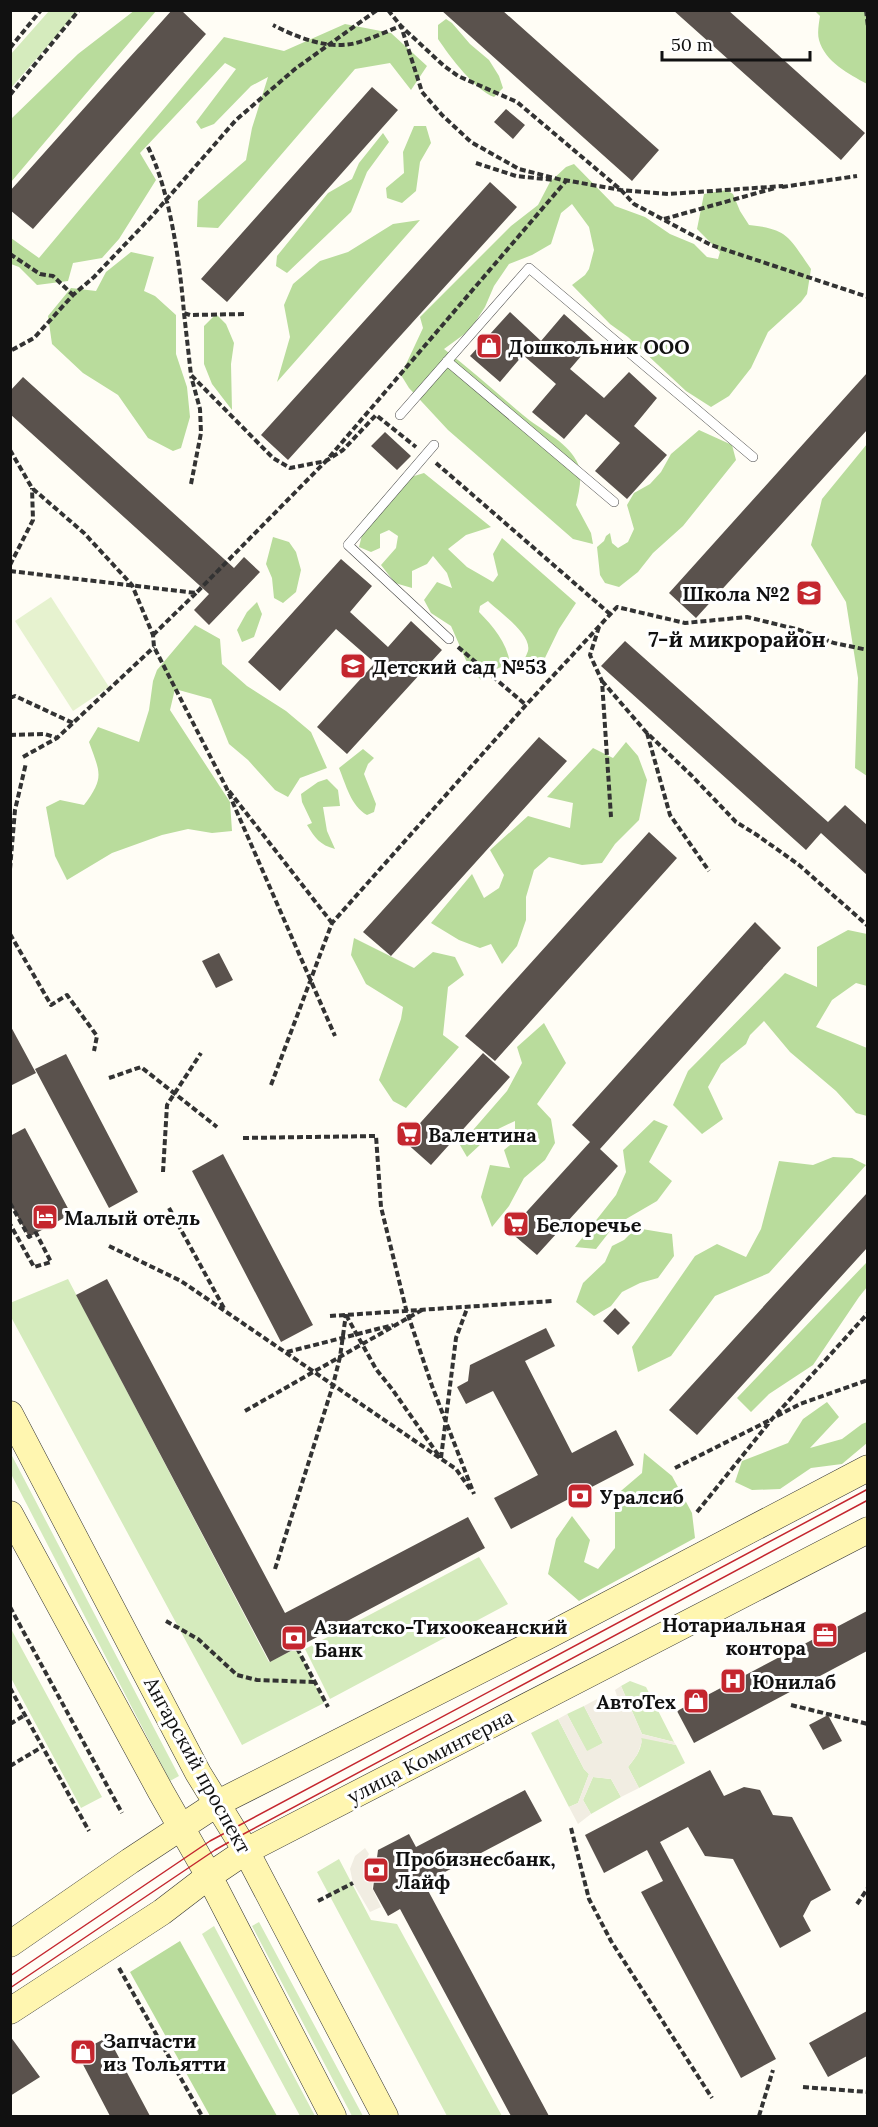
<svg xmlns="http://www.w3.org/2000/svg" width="878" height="2127" font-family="Lora,serif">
  <rect width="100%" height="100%" fill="#fffdf5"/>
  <!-- green -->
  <path fill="#d5ebbd" d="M49 11H78L11 88V54Z
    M68 1279 269 1662 297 1648 324 1703 242 1745 11 1317 10 1303Z
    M10 1452 179 1776 170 1781 11 1474Z
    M479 1557 508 1604 330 1699 305 1649Z
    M10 1627 102 1797 81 1808 11 1678Z
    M630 1681 646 1687 674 1742 642 1734 621 1686Z
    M584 1706 603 1743 587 1752 567 1714Z
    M558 1719 584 1769 589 1774 578 1803 569 1807 531 1733Z
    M641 1737 676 1745 685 1763 639 1788 628 1767C635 1758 643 1749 641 1737Z
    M593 1777 611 1779 621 1797 591 1814 583 1800Z
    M339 1859 371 1920 397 1924 502 2116H447L317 1872Z
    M259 1922 363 2116H352L252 1926Z
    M214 1926 315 2116H300L202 1934Z"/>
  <!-- forest -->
  <path fill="#b9dc9c" d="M135 10 156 11 11 182V119L78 54Z
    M815 11H867V84C849 74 825 62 819 40 817 33 819 23 820 16Z
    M446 19 452 23 470 44 489 60 499 76 503 88 494 97C475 90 450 57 438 39V25Z
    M345 24 391 33 427 66 411 90 390 63 355 69 218 228 197 227 198 201 246 160 252 128 268 77 251 86 214 124 201 129 196 122 236 69 225 63 140 153 156 180 119 239 102 258 73 263 68 281 37 285 19 267 11 264V238L39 258 224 37 284 51Z
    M414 126H426L431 143 420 162 416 191 402 203 387 198 386 188 404 173 403 152Z
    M383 133 389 142 367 172 351 212 287 273 276 266 277 256 328 193 352 179 359 163Z
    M574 164 615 206 645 217 670 234 694 244 707 257 718 259 720 252 697 229 704 194 726 190 733 194 740 211 749 225C789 229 789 238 811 269L807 294 801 302 768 332 751 368 729 396 711 407 686 391 628 337 610 324 572 285 585 275 589 269 594 250 589 227 572 204 561 213 551 244 532 255 509 264 494 286 485 307 470 330 444 349C471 370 497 393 523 415 539 429 566 441 576 460 584 473 579 491 576 505L591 533 593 544 573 539 448 430 409 388 401 375 423 328 420 317 511 226 538 205 550 182 566 167Z
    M420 220 277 382 290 337 284 305 293 284 320 261 348 252 393 224Z
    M131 252 154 257 144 291 155 296 176 315V354L187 387 190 417 181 448 173 451 148 438 118 395 83 373 52 344 48 316 71 288 96 291 106 272Z
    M216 314 226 324 234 343 231 364 232 410 212 384 204 364V326Z
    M699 430 732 445 736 460 683 526 653 553 638 572 619 587 605 583 600 575 597 547 604 541 606 536 610 533 612 543 618 548 628 542 634 529 627 505 634 493 650 484 661 472 671 454Z
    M867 444V776L855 768 858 678 846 602 811 545 822 499Z
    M424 473 491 527 466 535 448 549 467 567 493 582 498 575 493 554 502 538 576 603 559 629 541 666 519 668C522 663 526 657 528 651 532 634 499 612 488 601L480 606 479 612C493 626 507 643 510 663L492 671 481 680 469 667 451 626 431 613 424 600 437 582 452 588 447 573 433 556 427 564 412 571V588L395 583 381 565 396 548 398 536 389 530 380 534V548L371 552 359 547 367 515 398 481Z
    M273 537 289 542 296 552 301 570 296 592 283 603 274 598 272 578 266 564Z
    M257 602 262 614 254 637 242 642 237 630 247 612Z
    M195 625 220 639 222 664 247 686 286 711 311 732 327 768 300 778 288 797 275 790 248 760 229 744 211 699 175 689 170 710 230 802 232 831 212 833 188 829 162 835 112 853 67 880 55 856 46 807 60 800 84 805C105 777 100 773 89 742L98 727 139 742 149 710 153 681 157 670Z
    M626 742 638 756 647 780 639 820 615 844 602 863 582 865 549 857 534 870 526 897V920L517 946 502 964 491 944 480 948 459 940 431 923 472 874 484 898 499 888 504 875 490 850 528 816 570 828 573 803 547 797 593 748 613 758Z
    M363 749 374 758 368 764 364 774 376 804 374 812 367 815C351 806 346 785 339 768Z
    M327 779 338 790 340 806 323 807 327 831 335 849C320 845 315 838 307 825L312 823 302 802 301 794 318 782Z
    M848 930 867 934V986L856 983 832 1000 816 1027 867 1048V1116L856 1113 836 1091 790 1052 764 1021 750 1035 746 1044 721 1064 708 1087 723 1119 702 1134 673 1105 688 1071 785 973 817 987V947Z
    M354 938 414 968 433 952 455 957 464 975 448 987 443 1035 459 1047 406 1108 393 1101 379 1080 401 1019 403 1007 366 984 351 955Z
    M544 1023 566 1063 537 1104 551 1119 555 1143 545 1160 524 1178 509 1206 492 1227 481 1197 490 1165 510 1168 504 1150 515 1141V1121L496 1130 467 1157 460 1145 507 1091 522 1063 517 1047Z
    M654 1120 668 1126 649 1162 672 1181 657 1201 614 1226 596 1249 575 1247 616 1195 626 1172 623 1150Z
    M833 1157 852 1158 866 1165 769 1273 715 1296 671 1356 638 1372 632 1347 695 1256 717 1244 746 1257 761 1229 779 1161 813 1165Z
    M636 1228 672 1234 674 1256 658 1278 640 1283 622 1292 611 1306 594 1316 576 1302 583 1283 605 1262 612 1246 624 1240Z
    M867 1262V1287L859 1297 813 1365 769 1394 751 1412 737 1398Z
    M827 1402 839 1417 810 1448 842 1439 862 1424 867 1422V1443L842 1464 811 1468 780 1489 752 1490 735 1482 742 1461 788 1443 803 1419Z
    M644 1453 672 1476 692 1513 695 1538 579 1601 548 1574 556 1539 572 1516 590 1540 584 1562 598 1569 615 1548V1496L642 1473Z
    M180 1941 277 2116H210L130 1972Z"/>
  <!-- pitch -->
  <path fill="#e6f2cf" d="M51 597 109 687 73 711 15 621Z"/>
  <!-- plaza -->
  <path fill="#f1ede2" d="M621 1686 642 1734 674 1742 676 1745 641 1738 642 1742 637 1755 628 1767 639 1788 621 1797 611 1779 593 1777 583 1800 591 1814 578 1824 569 1807 578 1803 589 1774 584 1769 558 1719 567 1714 587 1751 603 1743 584 1706 597 1699 601 1707 618 1699 615 1690Z
    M365 1848 369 1854 366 1860 369 1875 373 1881 372 1888 381 1907 370 1912 353 1883 350 1869 355 1856Z"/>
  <!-- building -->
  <path fill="#5a524d" d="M172 10H181L206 34 33 229 10 210V191Z
    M441 10H502L659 150 632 181Z
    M673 10H728L865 133 841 160Z
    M372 87 398 110 227 302 201 279Z
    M506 109 525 125 513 139 494 122Z
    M490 182 517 207 288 460 261 435Z
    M510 312 541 341 564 314 594 341 570 369 604 398 629 372 657 398 634 426 667 455 627 499 595 471 620 443 586 414 564 439 532 412 556 384 523 355 500 382 470 356Z
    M867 373V430L696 618 669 593Z
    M23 377 234 568 244 557 260 572 209 625 194 610 209 594 10 414V391Z
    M385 432 411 456 397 470 371 446Z
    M341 559 372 586 350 612 388 647 411 621 442 650 347 754 317 727 375 663 336 629 280 691 248 662Z
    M625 641 828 822 845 805 867 825V875L821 833 806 850 601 666Z
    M539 737 567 761 391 956 363 932Z
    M649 832 677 858 495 1061 465 1036Z
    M755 922 781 948 600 1149 618 1166 537 1255 509 1231 590 1142 572 1125Z
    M219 953 233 980 216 988 202 961Z
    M10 1025 36 1073 10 1086Z
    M483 1053 510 1077 431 1165 404 1141Z
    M66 1054 138 1192 109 1208 35 1069Z
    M25 1128 71 1214 29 1237 10 1203V1136Z
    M223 1154 313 1325 281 1342 192 1171Z
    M867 1193V1248L697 1435 669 1410Z
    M107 1279 285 1613 468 1517 485 1548 270 1662 76 1295Z
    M615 1308 630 1323 618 1335 603 1321Z
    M546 1328 555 1346 525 1361 572 1453 616 1430 634 1465 511 1529 494 1498 538 1475 493 1391 466 1404 457 1387 468 1381 470 1365Z
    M867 1611V1651L694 1743 677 1711Z
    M828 1715 842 1741 823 1750 809 1725Z
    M710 1770 724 1796 744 1787 760 1790 773 1815 792 1817 831 1890 811 1901 803 1916 811 1931 780 1948 733 1859 705 1856 688 1827 660 1842 776 2059 741 2078 641 1892 663 1881 647 1850 604 1873 585 1835Z
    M525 1790 542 1821 424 1883 549 2116H511L400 1909 388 1916 373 1889 378 1850 409 1834 416 1847Z
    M867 2011V2056L828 2077 809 2043Z
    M10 2036 40 2077 10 2096Z
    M108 2037 150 2116H110L77 2053Z"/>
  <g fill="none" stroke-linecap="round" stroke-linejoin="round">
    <!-- lane casing -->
    <g stroke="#444" stroke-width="10">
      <path id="lane" d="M447 361 614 502
        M400 415 529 268 753 457
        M434 445 348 545 449 639"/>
    </g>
    <!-- secondary casing -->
    <g stroke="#333" stroke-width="27">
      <path id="secondary" d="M10 1414 198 1773 246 1851 385 2116
        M10 1514 161 1792 209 1876 333 2116
        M10 1944 130 1861 218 1803 546 1637 868 1468
        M10 2011 162 1912 209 1876 246 1851 868 1530"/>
    </g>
    <!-- path -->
    <path stroke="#333" stroke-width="4" stroke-dasharray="6 3" stroke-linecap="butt" d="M388 10 401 26 444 66 458 76 517 102 621 190 634 204 711 245 868 297
      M866 10 868 27
      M10 48 41 10
      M10 95 79 10
      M148 147C170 191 180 264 184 313L190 315 246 314
      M476 163 516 176 554 180
      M564 180 621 190 668 194 783 186
      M782 187 857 176
      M664 219 775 188
      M10 254 40 274 53 276 73 295
      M184 313 191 375 273 458 290 468 326 461 343 450 376 415 416 447
      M12 350 34 338 73 295 94 277 152 216 236 120 295 69 377 10
      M10 450 32 488 84 533 132 585 153 635 154 647 226 787 335 1036
      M436 463 610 614
      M191 484 201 433 200 409 191 376
      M10 565 33 520 32 488
      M10 571 196 593 326 461 566 181 519 169 471 142 442 115 422 92 401 26C387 31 371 39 356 43 329 50 298 38 273 25
      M599 627 590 655 602 681 611 817
      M153 635 196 593
      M458 647 526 705
      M602 681 646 732 691 775 736 822 757 835 799 865 868 926
      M10 698 15 696 73 723
      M647 733 670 815 709 871
      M10 735 45 734 57 738
      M23 757 57 738 154 647
      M229 791 332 923
      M10 869 15 810 26 763
      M10 934 51 1005 67 995 97 1036 94 1051
      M109 1078 141 1067 217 1127
      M271 1085 332 923 526 705 617 607 685 623 747 617 800 630 834 643 868 650
      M243 1138 376 1136 381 1207 406 1309 432 1386 474 1494
      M163 1172 167 1105 201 1053
      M10 1203 29 1237 36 1233 51 1262 34 1267 10 1224
      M169 1208 225 1310
      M109 1246 181 1281 456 1469 470 1489
      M346 1315 376 1369 392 1389 439 1456
      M330 1316 552 1301
      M287 1352 393 1325
      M245 1411 422 1310
      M777 1416 800 1404 868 1380
      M441 1458 456 1338 468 1306
      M675 1468 770 1420
      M697 1512 772 1419 868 1313
      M275 1569 333 1385 340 1357 346 1314
      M10 1607 122 1813
      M166 1621 198 1639 237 1675 257 1680 314 1682
      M297 1648 328 1707
      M10 1688 89 1831
      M791 1705 868 1724
      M10 1724 25 1715
      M10 1766 42 1747
      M571 1828 589 1899 611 1941 712 2098
      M318 1901 353 1883
      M857 1904 868 1888
      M119 1968 202 2116
      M803 2087 868 2092
      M759 2116 773 2070"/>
    <!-- lane -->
    <use href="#lane" stroke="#fff" stroke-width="9"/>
    <!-- secondary -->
    <use href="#secondary" stroke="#fff6b0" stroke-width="26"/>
    <!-- tram -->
    <path stroke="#c4262e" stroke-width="1.5" d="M10 1976 210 1841 868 1489
      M10 1988 215 1850 238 1837 868 1500"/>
  </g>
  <!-- icons -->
  <defs>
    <g id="shop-square" transform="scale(1.35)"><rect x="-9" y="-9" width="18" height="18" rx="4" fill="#c4262e" stroke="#fff"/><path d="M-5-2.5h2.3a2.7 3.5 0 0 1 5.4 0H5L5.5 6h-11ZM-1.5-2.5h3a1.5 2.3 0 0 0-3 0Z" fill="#fff"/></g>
    <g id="school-square" transform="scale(1.35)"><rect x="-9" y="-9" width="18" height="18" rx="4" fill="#c4262e" stroke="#fff"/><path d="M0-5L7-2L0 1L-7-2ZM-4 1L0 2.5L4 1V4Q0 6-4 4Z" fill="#fff"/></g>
    <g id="supermarket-square" transform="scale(1.35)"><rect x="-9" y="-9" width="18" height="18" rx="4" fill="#c4262e" stroke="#fff"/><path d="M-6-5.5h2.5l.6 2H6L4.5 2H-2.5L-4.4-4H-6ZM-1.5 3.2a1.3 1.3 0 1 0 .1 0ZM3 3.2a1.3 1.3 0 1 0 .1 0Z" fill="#fff"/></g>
    <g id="hotel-square" transform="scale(1.35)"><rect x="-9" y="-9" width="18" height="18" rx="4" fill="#c4262e" stroke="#fff"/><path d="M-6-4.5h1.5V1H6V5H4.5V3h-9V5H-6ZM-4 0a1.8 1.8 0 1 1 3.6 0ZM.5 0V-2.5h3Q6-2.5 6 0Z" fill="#fff"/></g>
    <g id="bank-square" transform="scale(1.35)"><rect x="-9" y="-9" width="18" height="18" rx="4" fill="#c4262e" stroke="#fff"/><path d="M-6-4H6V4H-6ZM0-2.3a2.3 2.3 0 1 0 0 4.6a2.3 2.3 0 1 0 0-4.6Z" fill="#fff"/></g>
    <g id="office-square" transform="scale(1.35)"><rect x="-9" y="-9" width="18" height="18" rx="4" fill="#c4262e" stroke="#fff"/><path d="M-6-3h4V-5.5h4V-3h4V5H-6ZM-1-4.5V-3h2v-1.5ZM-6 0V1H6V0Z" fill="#fff"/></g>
    <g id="hospital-square" transform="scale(1.35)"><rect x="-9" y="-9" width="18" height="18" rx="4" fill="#c4262e" stroke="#fff"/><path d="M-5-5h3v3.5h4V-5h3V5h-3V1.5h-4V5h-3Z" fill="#fff"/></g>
  </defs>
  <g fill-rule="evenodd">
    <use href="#shop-square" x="489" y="346"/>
    <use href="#school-square" x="809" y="593"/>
    <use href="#school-square" x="353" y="666"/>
    <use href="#supermarket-square" x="409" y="1134"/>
    <use href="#hotel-square" x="45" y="1217"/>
    <use href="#supermarket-square" x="516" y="1224"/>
    <use href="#bank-square" x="580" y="1496"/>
    <use href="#office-square" x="825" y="1635"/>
    <use href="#bank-square" x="294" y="1638"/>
    <use href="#hospital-square" x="733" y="1681"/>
    <use href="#shop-square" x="696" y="1701"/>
    <use href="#bank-square" x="376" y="1870"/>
    <use href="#shop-square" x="83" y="2052"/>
  </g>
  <g text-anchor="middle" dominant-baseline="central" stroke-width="6" stroke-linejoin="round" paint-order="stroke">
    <!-- poi labels -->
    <g font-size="20" font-weight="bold" fill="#111" stroke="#fff" text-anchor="start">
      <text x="508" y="346">Дошкольник ООО</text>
      <text x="790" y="593" text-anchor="end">Школа №2</text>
      <text x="372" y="666">Детский сад №53</text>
      <text x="428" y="1134">Валентина</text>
      <text x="64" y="1217">Малый отель</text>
      <text x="536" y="1224">Белоречье</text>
      <text x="600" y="1496">Уралсиб</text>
      <text x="806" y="1624" text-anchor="end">Нотариальная<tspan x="806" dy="23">контора</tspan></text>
      <text x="314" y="1626">Азиатско-Тихоокеанский<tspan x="314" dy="23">Банк</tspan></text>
      <text x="752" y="1681">Юнилаб</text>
      <text x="676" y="1701" text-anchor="end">АвтоТех</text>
      <text x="395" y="1858">Пробизнесбанк,<tspan x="395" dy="23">Лайф</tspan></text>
      <text x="103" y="2040">Запчасти<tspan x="103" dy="23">из Тольятти</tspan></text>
    </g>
    <!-- street labels -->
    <g font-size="20" fill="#111" stroke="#fff">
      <text transform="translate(430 1756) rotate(-27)">улица Коминтерна</text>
      <text transform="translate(198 1765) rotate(61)">Ангарский проспект</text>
    </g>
    <!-- quarter labels -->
    <g font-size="22" font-weight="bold" fill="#111" stroke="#fff">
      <text x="737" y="639">7-й микрорайон</text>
    </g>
  </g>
  <!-- border -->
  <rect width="878" height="2127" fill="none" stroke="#111111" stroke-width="24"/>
  <!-- scale -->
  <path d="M662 51v9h148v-9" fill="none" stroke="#111111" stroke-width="3"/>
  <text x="671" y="51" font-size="18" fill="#111111" stroke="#ffffff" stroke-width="4.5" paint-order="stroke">50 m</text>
</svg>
